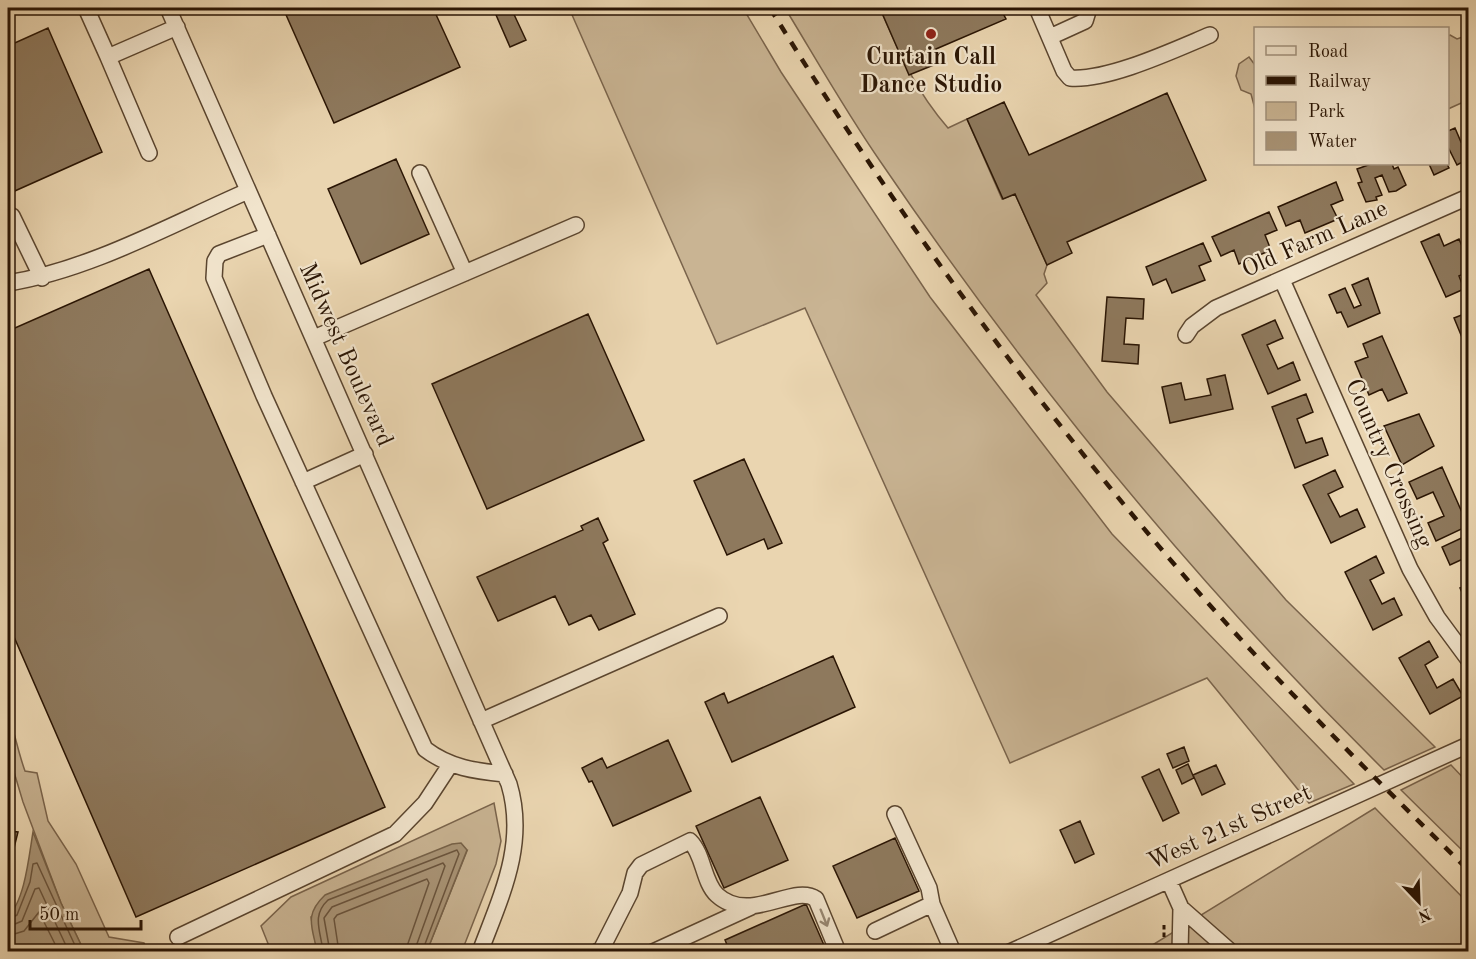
<svg xmlns="http://www.w3.org/2000/svg" width="1476" height="959" font-family="'Old Standard TT',serif">
  <rect width="100%" height="100%" fill="#ead5b0"/>
  <filter id="stains"><feTurbulence type="fractalNoise" baseFrequency=".00333" numOctaves="4"/><feColorMatrix values="0 0 0 0 .2 0 0 0 0 .09 0 0 0 0 .02 0 0 0 .5 -.17"/></filter>
  <radialGradient id="worn" r=".72"><stop offset=".6" stop-color="#630" stop-opacity="0"/><stop offset="1" stop-color="#630" stop-opacity=".3"/></radialGradient>
  <!-- green -->
  <path fill="#c9b493" stroke="#7a644c" stroke-width="1.5" d="M569 8H743L781 72 930 297 1112 534 1354 784 1309 803 1207 678 1010 763 805 308 717 344Z
    M785 8H861L864 13H882C901 57 916 91 948 128L967 119 1002 199 1015 194 1047 265 1044 274 1047 283 1036 295 1107 392 1286 600 1435 747 1384 770C1196 584 1029 380 880 161 846 112 816 59 785 8Z
    M1450 35 1457 39 1468 35V100L1448 109V36Z
    M1249 57 1255 65V109L1251 94 1241 90 1236 76 1239 64Z
    M8 714C15 733 18 752 25 771L37 773 48 821 76 864 109 937 144 943 148 951H84L61 903 23 802 8 752 10 740Z
    M1451 765 1468 783V856L1401 790Z
    M494 803 501 841 496 864 462 951H427L467 851 311 917 317 951H271L261 926 291 897Z
    M1375 808 1468 903V951L1141 952Z"/>
  <!-- water -->
  <path fill="#a99476" stroke="#766148" stroke-width="1.5" d="M33 832 61 903 84 951H8V916C25 901 29 855 33 832Z
    M461 843 467 850 427 951H317C312 926 304 915 325 895L452 844Z"/>
  <g fill="none" stroke-linecap="round" stroke-linejoin="round">
    <!-- shore -->
    <path stroke="#6a543d" stroke-width="1.5" d="M8 920 17 915 30 882 33 864 37 863 78 952
      M8 927 22 921 35 889 39 888 69 952
      M8 936 24 931 39 912 59 952
      M323 952C321 931 311 916 328 900L457 850 459 854 422 952
      M330 952 324 918 332 907 443 863 445 866 414 952
      M339 952 334 919 337 915 427 879 429 883 405 952"/>
  </g>
  <!-- building -->
  <path fill="#8e795d" stroke="#2a1504" stroke-width="1.5" d="M283 8H433L460 67 334 123Z
    M493 8H511L526 40 510 47Z
    M896 8H1000L1006 19 936 49 941 62 909 75 882 13Z
    M48 28 102 152 8 194V46Z
    M1167 93 1206 180 1067 242 1072 253 1047 265 1015 194 1003 199 967 119 1004 102 1029 155Z
    M1455 128 1461 142 1465 141 1468 149V159L1457 165 1448 147V131Z
    M396 159 429 234 361 264 328 189Z
    M1371 164H1392L1394 169 1398 167 1406 185 1396 191 1389 192 1382 175 1375 178 1382 195 1376 197 1377 200 1366 202 1358 183 1362 182 1357 169Z
    M1429 164H1447L1449 168 1434 175Z
    M1336 182 1343 200 1331 205 1338 219 1305 233 1300 220 1286 226 1278 207Z
    M1269 212 1277 230 1265 235 1271 250 1239 264 1234 250 1221 256 1212 237Z
    M1439 234 1444 246 1459 239 1468 260V272L1459 276 1464 289 1446 297 1421 242Z
    M1203 243 1211 261 1199 266 1205 280 1172 293 1166 279 1153 285 1146 267Z
    M149 269 385 807 136 917 8 623V331Z
    M1368 278 1380 313 1348 327 1341 312 1337 313 1329 295 1345 288 1354 308 1361 305 1352 285Z
    M1107 297 1144 299 1143 319 1126 318 1124 344 1139 345 1138 364 1102 361Z
    M1468 308V352L1454 318 1467 313 1465 310Z
    M588 314 644 440 487 509 432 384Z
    M1275 320 1283 338 1267 345 1278 369 1293 362 1300 380 1268 394 1242 335Z
    M1382 336 1407 393 1388 401 1382 389 1369 395 1355 362 1368 357 1363 344Z
    M1225 375 1233 409 1170 423 1162 387 1181 383 1185 400 1211 395 1207 379Z
    M1306 394 1313 412 1297 419 1306 443 1322 438 1328 455 1295 468 1272 407Z
    M1419 414 1434 446 1402 465 1384 426Z
    M744 459 782 543 768 549 764 539 727 555 694 481Z
    M1442 467 1468 526 1436 541 1428 523 1444 516 1433 492 1417 499 1409 482Z
    M1335 470 1343 487 1328 494 1340 517 1357 509 1365 527 1331 543 1303 485Z
    M598 518 608 540 603 543 635 614 599 630 591 615 569 625 555 596 498 621 477 577 583 530 581 526Z
    M1468 535V565L1465 558 1450 565 1442 547Z
    M1376 556 1384 573 1370 580 1382 604 1394 598 1402 615 1373 630 1345 572Z
    M1468 585V606L1460 588Z
    M1429 641 1438 657 1425 665 1437 688 1453 679 1463 696 1430 714 1399 658Z
    M833 656 855 707 732 762 705 702 724 693 728 703Z
    M668 740 691 791 613 826 592 781 589 782 582 768 602 758 607 768Z
    M1184 747 1189 761 1173 768 1167 754Z
    M1188 764 1194 778 1182 784 1176 770Z
    M1216 765 1225 784 1202 795 1193 775Z
    M1159 769 1179 813 1163 821 1142 777Z
    M760 797 788 860 724 888 696 826Z
    M1080 821 1094 854 1075 863 1060 830Z
    M8 831 18 832 11 860 8 859Z
    M895 838 919 891 857 918 833 866Z
    M806 904 827 952H730L725 940Z"/>
  <g fill="none" stroke-linecap="round" stroke-linejoin="round">
    <!-- minor casing -->
    <g stroke="#5a452f" stroke-width="18">
      <path id="minor" d="M8 8H9
        M86 8 108 57 177 27
        M168 8 509 784C527 844 501 896 480 952
        M1037 8 1064 71 1070 78C1108 81 1174 50 1210 35
        M1050 37 1085 21 1089 8
        M108 57 149 153
        M420 173 465 273
        M12 216 42 278
        M268 235 219 254 215 261 214 278 264 396 425 749C450 768 475 771 505 774
        M1282 280 1410 569 1437 617 1468 659
        M8 283C90 270 172 224 248 191
        M1186 335 1192 326 1216 308 1468 197
        M314 338 576 225
        M303 482 365 454
        M481 721 719 616
        M895 814 929 888 932 904
        M1169 881 1181 908 1231 952
        M875 931 932 904 953 952
        M178 937 395 834 425 803 450 765
        M597 952 602 948 630 893 635 873 641 865 690 841C704 855 703 882 717 895 750 925 793 883 816 899L838 952
        M653 952 751 907
        M1010 952 1468 745
        M1180 952 1181 908"/>
    </g>
    <!-- path -->
    <path stroke="#2a1504" stroke-width="3" stroke-dasharray="4.5 3" stroke-linecap="butt" d="M1164 925V938"/>
    <!-- minor -->
    <use href="#minor" stroke="#f1e4cc" stroke-width="15"/>
    <!-- rail -->
    <path stroke="#2a1504" stroke-width="4.5" stroke-dasharray="10 10" stroke-linecap="butt" d="M770 8C890 204 1024 389 1174 564 1266 672 1368 771 1468 870"/>
  </g>
  <!-- one-way arrows -->
  <defs><path id="oneway-shaft" d="M-6 0H5M1.5-3L5.5 0L1.5 3" fill="none" stroke-width="1.6" stroke-linecap="round" stroke-linejoin="round" transform="scale(1.5)"/></defs>
  <use stroke="#978772" href="#oneway-shaft" transform="translate(824 918) rotate(68)"/>
  <!-- markers -->
  <circle fill="#8f2418" stroke="#f1e4cc" stroke-width="2" cx="931" cy="34" r="6"/>
  <g text-anchor="middle" dominant-baseline="central" stroke-width="4.5" stroke-linejoin="round" paint-order="stroke">
    <!-- poi labels -->
    <g font-size="24" font-weight="bold" fill="#2a1504" stroke="#f1e4cc">
      <text x="931" y="58">Curtain Call<tspan x="931" dy="28">Dance Studio</tspan></text>
    </g>
    <!-- street labels -->
    <g font-size="24" fill="#2a1504" stroke="#f1e4cc">
      <text transform="translate(1315 240) rotate(-24)">Old Farm Lane</text>
      <text transform="translate(345 355) rotate(66)">Midwest Boulevard</text>
      <text transform="translate(1388 464) rotate(66)">Country Crossing</text>
      <text transform="translate(1230 828) rotate(-24)">West 21st Street</text>
    </g>
  </g>
  <!-- margin -->
  <rect width="1476" height="959" fill="none" stroke="#ead5b0" stroke-width="30"/>
  <rect x="9" y="9" width="1458" height="941" fill="none" stroke="#2a1504" stroke-width="3"/>
  <rect x="15" y="15" width="1446" height="929" fill="none" stroke="#2a1504" stroke-width="1.5"/>
  <!-- legend -->
  <rect x="1254" y="27" width="195" height="138" fill="#f1e4cc" stroke="#a1917c" stroke-width="1.5"/>
  <rect x="1266" y="46" width="30" height="9" fill="#f1e4cc" stroke="#a1917c" stroke-width="1.5"/>
  <text x="1308" y="57" font-size="18" fill="#2a1504">Road</text>
  <rect x="1266" y="76" width="30" height="9" fill="#2a1504" stroke="#a1917c" stroke-width="1.5"/>
  <text x="1308" y="87" font-size="18" fill="#2a1504">Railway</text>
  <rect x="1266" y="102" width="30" height="18" fill="#c9b493" stroke="#a1917c" stroke-width="1.5"/>
  <text x="1308" y="117" font-size="18" fill="#2a1504">Park</text>
  <rect x="1266" y="132" width="30" height="18" fill="#a99476" stroke="#a1917c" stroke-width="1.5"/>
  <text x="1308" y="147" font-size="18" fill="#2a1504">Water</text>
  <!-- north arrow -->
  <g transform="translate(1419 902) rotate(157)" stroke="#f1e4cc" stroke-width="4.5" paint-order="stroke">
  <path d="M0-4.5L10 22L0 15L-10 22Z" fill="#2a1504"/>
  <text y="-9" font-size="16" font-weight="bold" text-anchor="middle" fill="#2a1504">N</text>
  </g>
  <!-- scale -->
  <path d="M30 920v9h111v-9" fill="none" stroke="#2a1504" stroke-width="3"/>
  <text x="39" y="920" font-size="18" fill="#2a1504" stroke="#f1e4cc" stroke-width="4.5" paint-order="stroke">50 m</text>
  <rect width="100%" height="100%" filter="url(#stains)"/>
  <rect width="100%" height="100%" fill="url(#worn)"/>
</svg>
